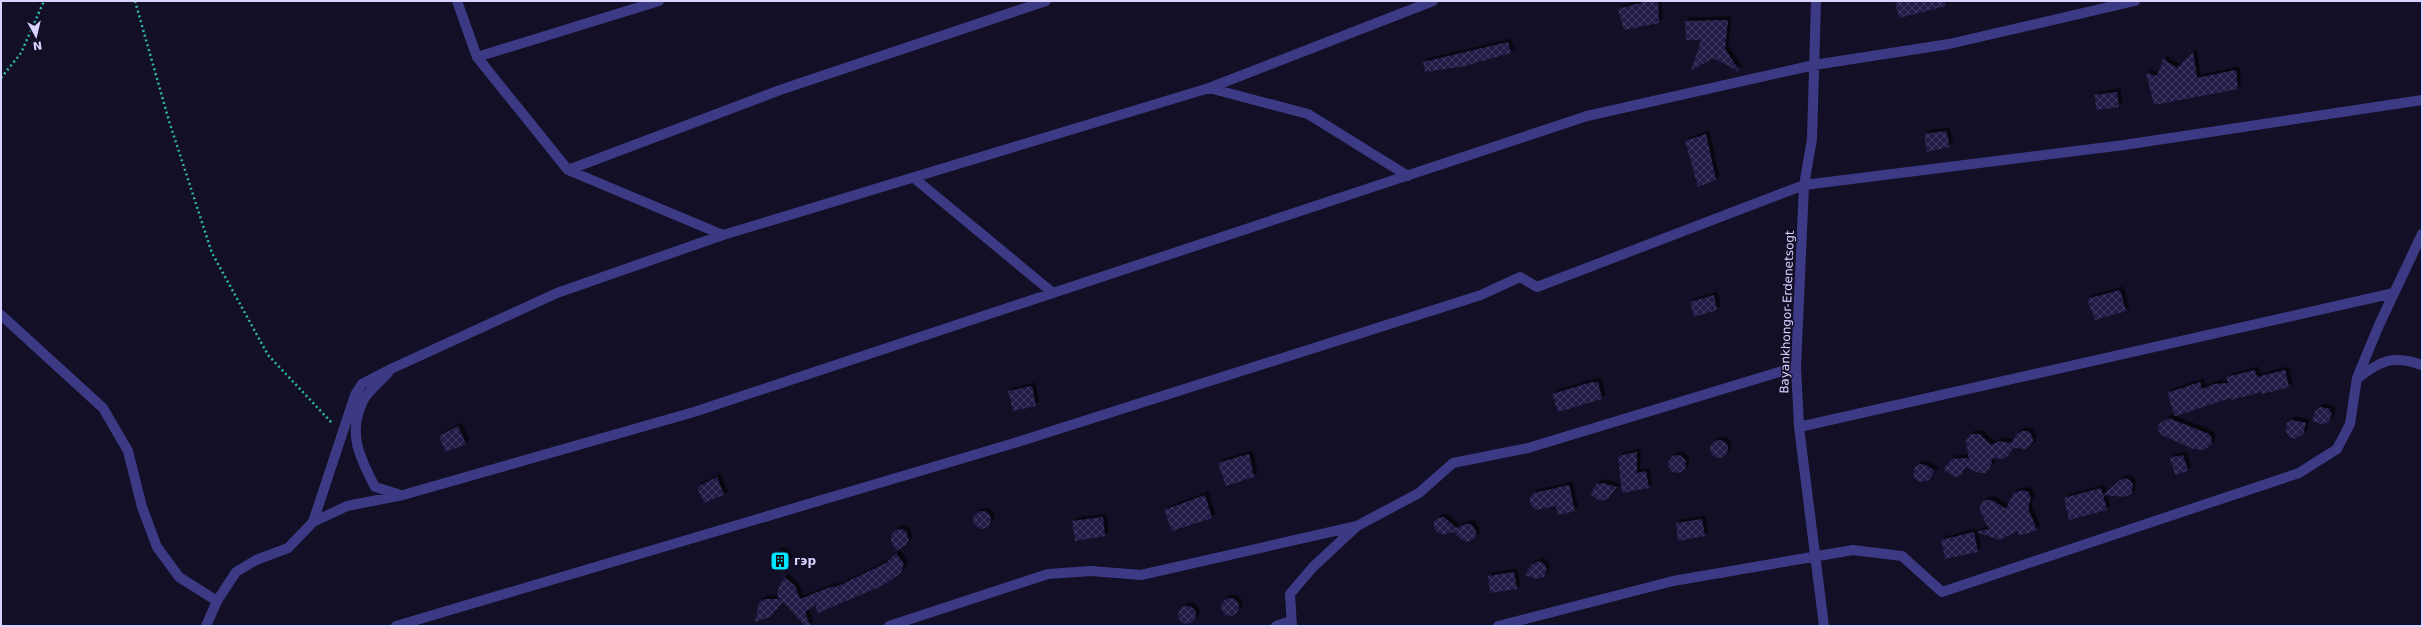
<svg xmlns="http://www.w3.org/2000/svg" width="2423" height="627" font-family="'DejaVu Sans',sans-serif">
  <defs>
    <pattern id="building-cross-hatch" width="8" height="8" patternUnits="userSpaceOnUse"><rect width="8" height="8" fill="#241b47"/><path d="M0 0l8 8M0 8l8-8" fill="none" stroke="#433b63"/></pattern>
    <filter id="shadow"><feDropShadow dx="3.5" dy="-3.5" stdDeviation="0" flood-color="#0009"/></filter>
  </defs>
  <rect width="100%" height="100%" fill="#130f26"/>
  <!-- building -->
  <path fill="url(#building-cross-hatch)" filter="url(#shadow)" d="M1648 1H1658L1659 23 1624 30 1618 9Z
    M1895 1H1945L1946 6 1899 18Z
    M1728 20 1725 49 1740 72 1713 58 1691 71 1701 40H1686L1685 21Z
    M1508 42 1511 53 1465 66 1425 72 1423 62Z
    M2193 52 2197 78 2236 70 2238 89 2154 105 2146 73 2157 76 2163 59 2177 68Z
    M2117 92 2119 107 2096 110 2095 95Z
    M1946 131 1950 147 1927 152 1924 134Z
    M1706 134 1716 180 1698 187 1685 141Z
    M2120 290 2126 311 2095 320 2087 299Z
    M1714 295 1717 310 1694 317 1690 302Z
    M2255 370 2257 377 2285 370 2289 387 2262 394 2261 392 2232 400 2231 398 2175 416 2167 393 2200 382 2202 389 2214 384 2228 383 2226 377Z
    M1592 382H1598L1602 399 1558 412 1552 394Z
    M1032 386 1036 406 1013 411 1008 391Z
    M2321 407 2329 409 2332 414 2329 422 2324 425 2312 421 2316 410Z
    M2168 418 2209 434 2212 439 2211 445 2204 450 2193 449 2162 435 2158 430 2159 424Z
    M2292 420 2306 423 2303 434 2295 439 2289 437 2286 432 2287 423Z
    M458 426 466 444 446 452 439 436Z
    M2022 431H2028L2032 435 2033 441 2030 446 2025 449 2014 448 2007 457 2002 459 1993 458 1990 468 1985 473H1979L1966 467 1961 475 1955 477 1943 470 1951 460 1949 459 1969 458 1966 441 1971 434H1980L1991 445 1999 441 2011 443 2017 434Z
    M1710 449a9 9 0 1 1 18 0a9 9 0 1 1-18 0Z
    M1637 452V473L1646 471 1649 488 1622 493 1618 456Z
    M1249 454 1254 477 1226 486 1218 463Z
    M1668 464a9 9 0 1 1 18 0a9 9 0 1 1-18 0Z
    M2183 455 2188 471 2175 475 2170 458Z
    M1920 464 1926 465 1935 471 1929 480 1923 482 1917 481 1913 476 1915 467Z
    M717 477 724 495 704 503 697 487Z
    M2125 478 2131 481 2133 486 2131 494 2125 497 2103 495 2107 510 2069 520 2064 498 2101 488 2103 495 2120 480Z
    M1602 483 1617 487 1608 499 1599 501 1590 494 1596 484Z
    M1569 485 1575 511 1558 515 1556 506 1536 510 1530 504V498L1534 493Z
    M2023 490 2028 492 2031 498 2028 508 2037 530 2019 536 2017 531 2000 540 1976 532 1989 529 1980 511V505L1984 500H1992L2006 509 2014 493Z
    M1205 495 1212 518 1172 531 1164 510Z
    M973 520a9 9 0 1 1 18 0a9 9 0 1 1-18 0Z
    M1103 517 1105 536 1075 541 1072 521Z
    M1444 517 1456 528 1466 524H1471L1476 531V537L1468 542 1462 540 1453 532 1444 535 1438 533 1434 529V522L1438 518Z
    M1702 519 1705 536 1678 541 1676 523Z
    M901 529 906 531 909 540 906 545 896 551 891 541V535L895 530Z
    M1974 532 1978 552 1945 559 1941 540Z
    M778 551 784 552 789 559 783 572 772 563V557Z
    M896 553 904 564 901 573 884 585 818 613 815 605 805 612 810 626H805L783 602 770 617 755 622 759 602 765 599H780L777 596 779 587 784 577 795 586 800 599 833 586 834 588 886 563Z
    M1539 561 1544 564 1547 569 1544 577 1536 579 1525 575 1531 565Z
    M1514 572 1517 589 1490 593 1488 576Z
    M1221 607a9 9 0 1 1 18 0a9 9 0 1 1-18 0Z
    M1178 615a9 9 0 1 1 18 0a9 9 0 1 1-18 0Z"/>
  <g fill="none" stroke-linecap="round" stroke-linejoin="round">
    <!-- path -->
    <path stroke="#2fb8b0" stroke-width="2.5" stroke-dasharray="2 3" stroke-linecap="butt" d="M135 1 169 121 212 253 268 355 332 423
      M1 78 21 53 44 1"/>
    <!-- minor -->
    <path stroke="#3d3a85" stroke-width="10" d="M457 1 477 57 568 170 723 235
      M1816 1 1812 139 1804 185 1796 367 1799 427 1824 626
      M477 57 659 1
      M1209 88 1308 114 1408 176
      M568 170 780 90 1046 1
      M914 178 1053 293
      M1 315 103 408 128 451 142 507 157 547 179 577 217 601
      M388 373C380 382 368 391 363 401 347 433 360 458 375 487L401 495
      M2358 378C2381 360 2394 355 2422 365
      M1799 427 2394 293
      M313 522 347 506 403 495 694 412 1587 116 1814 65 1949 44 2135 1
      M206 626 217 601 236 572 256 560 288 548 313 522 355 395 362 384 393 368 557 293 723 235 1209 88 1433 1
      M396 626 1011 444 1481 295 1520 277 1537 287 1804 185 2124 145 2422 100
      M889 626 1048 574 1091 571 1141 575 1357 526
      M1276 626 1291 621
      M1292 626 1290 594 1313 567 1357 526 1419 493 1453 463 1528 448 1796 367
      M1498 626 1673 581 1853 550 1902 556 1942 592 2299 473 2337 449 2350 424 2357 378 2379 325 2422 234"/>
  </g>
  <!-- icons -->
  <defs>
    <g id="building-square" transform="scale(1)"><rect x="-9" y="-9" width="18" height="18" rx="4" fill="#00e5ff" stroke="#130f26"/><path d="M-4-6H4V6H1V3H-1V6H-4ZM-2.5-4.3h1.7v1.8h-1.7ZM.8-4.3h1.7v1.8H.8ZM-2.5-1h1.7V.8h-1.7ZM.8-1h1.7V.8H.8Z" fill="#111"/></g>
  </defs>
  <g fill-rule="evenodd">
    <use href="#building-square" x="780" y="561"/>
  </g>
  <g text-anchor="middle" dominant-baseline="central" stroke-width="3" stroke-linejoin="round" paint-order="stroke">
    <!-- street labels -->
    <g font-size="12" fill="#d9d4ff" stroke="#130f26">
      <text transform="translate(1787 312) rotate(-88)">Bayankhongor-Erdenetsogt</text>
    </g>
    <!-- poi labels -->
    <g font-size="12" font-weight="bold" fill="#d9d4ff" stroke="#130f26" text-anchor="start">
      <text x="794" y="561">гэр</text>
    </g>
  </g>
  <!-- border -->
  <rect width="2423" height="627" fill="none" stroke="#d9d4ff" stroke-width="4"/>
  <!-- north arrow -->
  <g transform="translate(36 36) rotate(172)" stroke="#130f26" stroke-width="3" paint-order="stroke">
  <path d="M0-3L7 15L0 10L-7 15Z" fill="#d9d4ff"/>
  <text y="-6" font-size="11" font-weight="bold" text-anchor="middle" fill="#d9d4ff">N</text>
  </g>
</svg>
